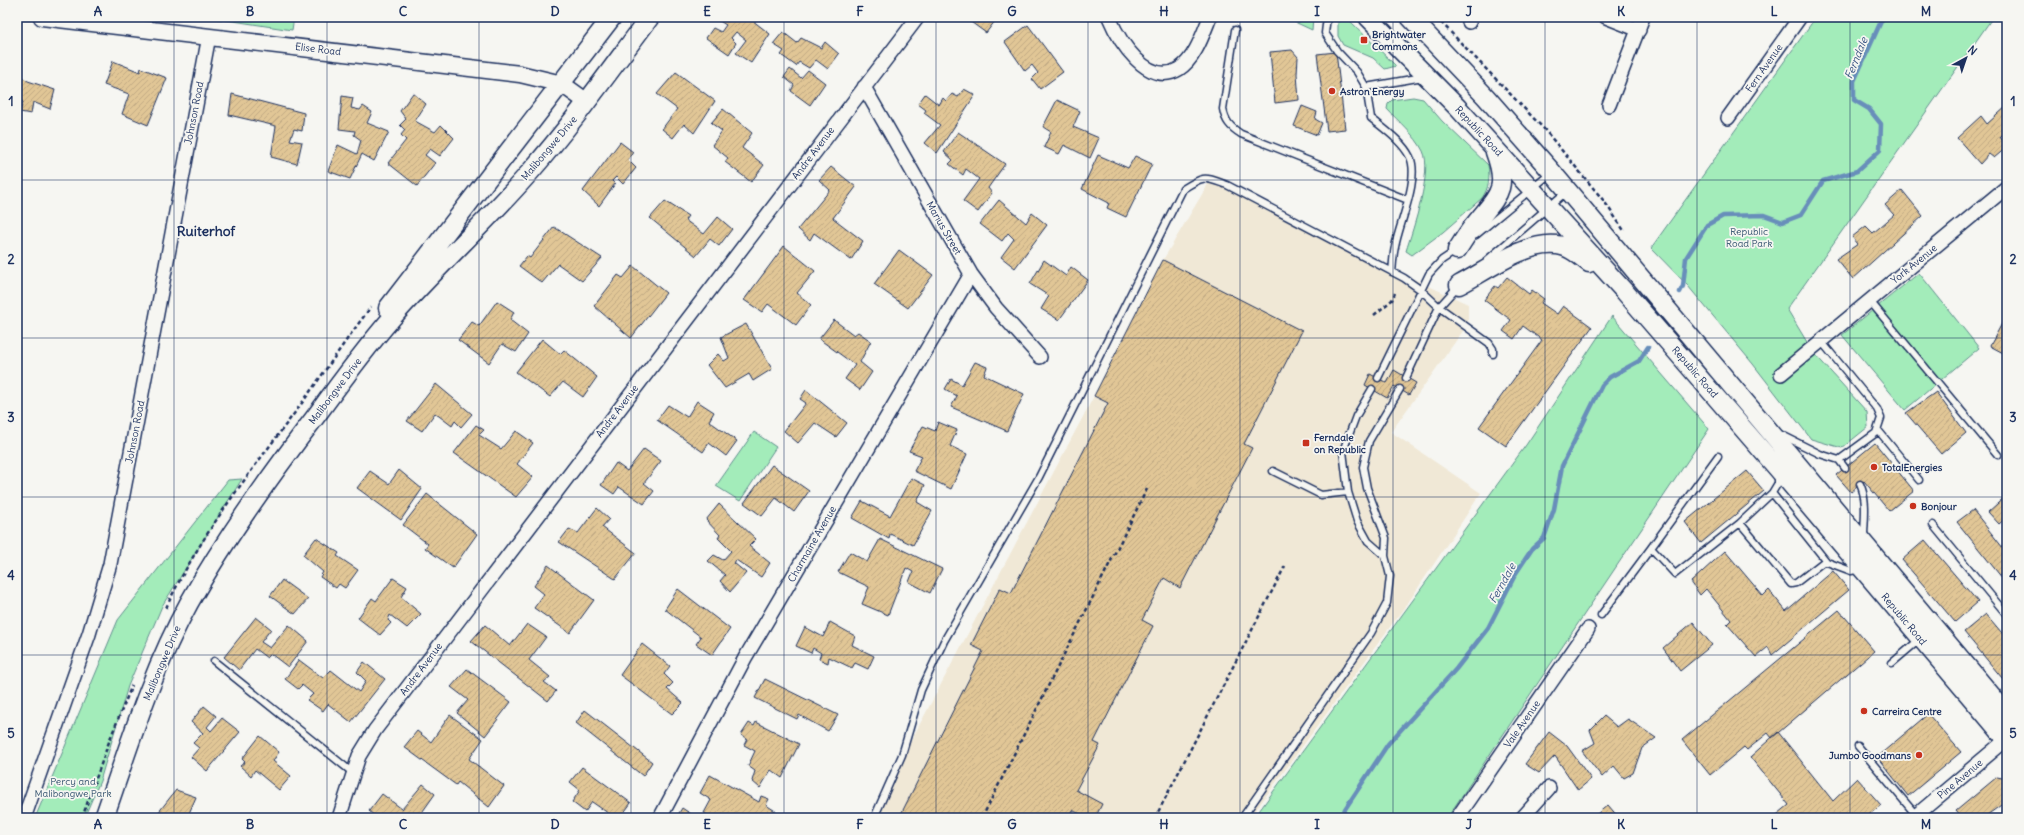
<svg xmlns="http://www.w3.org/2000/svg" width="2024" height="835" font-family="Delius,sans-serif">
  <defs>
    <pattern id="building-hatch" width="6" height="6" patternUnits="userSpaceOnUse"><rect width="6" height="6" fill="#e1c696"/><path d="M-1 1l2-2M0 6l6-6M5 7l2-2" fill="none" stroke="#c0aa84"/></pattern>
  </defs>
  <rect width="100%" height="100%" fill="#f6f6f2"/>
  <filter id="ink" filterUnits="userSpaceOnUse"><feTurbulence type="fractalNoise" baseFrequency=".025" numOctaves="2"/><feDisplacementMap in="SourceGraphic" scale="8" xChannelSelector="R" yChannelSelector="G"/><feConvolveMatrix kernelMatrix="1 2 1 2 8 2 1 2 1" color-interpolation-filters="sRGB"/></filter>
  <g filter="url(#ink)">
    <!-- built -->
    <path fill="#f0e8d6" d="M1214 174 1398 272 1468 304V324L1391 432 1481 493 1412 597 1250 818H870L1094 396 1163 260Z"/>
    <!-- green -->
    <path fill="#a3ecba" stroke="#5f8e8c" d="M207 17H294L292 30Z
      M1284 17H1313L1312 30Z
      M1338 17H1346L1396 66 1385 69 1373 58 1343 45 1338 36Z
      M1816 17H1993L1787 309 1813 352 1867 412 1868 427 1842 448 1811 439 1753 364 1688 286 1651 248Z
      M1413 97 1423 99 1442 121 1488 165C1490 178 1489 188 1482 198L1443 232 1412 255 1406 251C1413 229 1433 171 1423 151 1415 135 1399 122 1387 109L1388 104 1392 100Z
      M1919 273 1979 348 1905 410 1842 335Z
      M1612 316 1709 429 1447 818H1254L1526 445Z
      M754 432 776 447 740 501 716 486Z
      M242 479 162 606 128 686 100 781 84 818H35L118 620 228 480Z"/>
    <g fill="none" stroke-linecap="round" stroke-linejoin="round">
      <!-- stream -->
      <path stroke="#678eba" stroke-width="4.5" d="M1680 292 1683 286 1686 258 1707 225 1723 216 1764 215 1783 222 1801 215 1823 181 1857 171 1880 150 1881 124 1869 109 1854 100V81L1883 17
        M1340 818 1345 809 1388 744 1456 669 1488 628 1516 573 1532 549 1544 538 1554 509 1562 466 1602 385 1610 377 1639 361 1648 347"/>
    </g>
    <!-- building -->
    <path fill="url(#building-hatch)" stroke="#1b2f5e" d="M720 17H748L770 34 751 63 736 53 746 40 736 32 731 38 736 43 729 54 706 38 713 28 721 32 726 25 718 20Z
      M964 17H998L986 33Z
      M1028 25 1063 72 1040 89 1032 79 1038 73 1032 65 1025 71 1005 42Z
      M783 32 797 43 801 38 821 48 825 42 839 54 828 69 816 60 809 68 799 62 796 66 781 55 784 51 773 44Z
      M1292 50 1298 57 1297 74 1299 100 1275 103 1270 52Z
      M1336 52 1345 129 1327 131 1317 54Z
      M113 61 140 72 141 68 167 78 148 125 122 114 129 94 104 85Z
      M790 69 801 78 808 70 825 83 810 105 791 91 794 85 784 77Z
      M676 72 715 101 694 133 684 124 673 138 662 129 677 109 657 94Z
      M17 74 28 81 55 90 50 109 33 102 31 114 20 112 23 102 17 97Z
      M964 89 975 95 937 153 925 143 940 125 924 113 926 110 918 104 925 94 939 105 943 98 946 101 952 94 958 97Z
      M413 93 426 104 415 121 435 132 441 125 454 138 440 156 430 149 425 155 435 163 417 186 388 163 406 140 401 135 405 130 400 125 406 119 400 111Z
      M232 94 304 113 302 131 294 129 290 140 302 142 297 164 271 157 276 126 229 115Z
      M342 96 353 98 351 108 360 110 363 106 372 112 367 123 389 132 374 161 362 154 350 179 328 171 338 145 357 154 361 140 354 135 355 131 339 129Z
      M1057 100 1080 111 1073 127 1099 138 1090 158 1064 145 1059 154 1044 147 1051 132 1043 127Z
      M1302 106 1317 112 1315 119 1322 123 1317 135 1294 126Z
      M2007 106V130L2000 137 2007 147 1994 158 1989 154 1980 164 1957 138 1981 116 1987 124Z
      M723 109 752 133 742 148 764 165 751 182 725 162 728 158 712 145 722 131 711 123Z
      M958 132 1005 164 988 188 992 193 978 212 963 201 979 179 966 169 963 175 949 164 953 160 944 152Z
      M620 142 633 152 628 160 636 168 623 184 616 177 612 181 615 184 599 206 583 191Z
      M1098 155 1128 168 1135 156 1152 164 1126 217 1107 208 1109 203 1082 189Z
      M831 167 856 187 833 218 863 241 851 260 814 233 810 240 798 229 830 190 819 180Z
      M1902 190 1923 216 1853 279 1836 259 1858 244 1852 237 1866 226 1873 233 1894 215 1885 205Z
      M999 200 1026 223 1032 213 1047 225 1015 268 1001 257 1014 239 1008 233 1002 241 980 224Z
      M665 201 688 216 685 220 704 234 718 217 732 229 719 246 710 239 696 256 650 218Z
      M554 227 602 258 582 281 558 264 542 283 519 266 527 256 530 258Z
      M784 246 815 271 797 293 811 305 796 325 768 304 762 312 744 300Z
      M899 250 933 275 908 308 874 284Z
      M1044 260 1066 276 1071 267 1088 280 1059 320 1041 309 1049 296 1030 284Z
      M1163 260 1302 331 1244 444 1252 448 1180 588 1164 578 1142 620 1153 626 1094 742 1100 745 1076 790 1102 804 1095 818H1088L1072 810 1068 818H899L983 651 971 645 1000 588 1011 593 1108 403 1094 396Z
      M633 266 666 293 631 338 594 306 618 275 623 278Z
      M1507 277 1529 294 1532 290 1544 299 1541 303 1557 314 1563 306 1592 327 1506 446 1479 427 1542 340 1523 326 1514 339 1503 331 1511 320 1484 300 1495 286 1498 288Z
      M497 301 514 312 510 320 528 334 516 352 502 344 489 363 458 340 472 322 479 326Z
      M2007 314V355L1990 346Z
      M834 320 854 335 858 332 871 341 860 362 872 372 860 390 845 379 855 365 819 339Z
      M746 324 772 369 753 381 749 374 725 388 707 365 718 354 724 361 729 358 721 337Z
      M542 339 560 354 564 350 597 377 583 397 563 382 550 397 516 372Z
      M975 362 987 367 984 375 1024 394 1007 431 951 407 957 396 945 389 951 379 962 385Z
      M1394 370 1416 383 1409 395 1394 386 1387 398 1365 385 1370 374 1387 383Z
      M436 384 472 414 461 427 455 421 452 426 435 413 422 431 407 421Z
      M806 390 847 423 836 437 815 423 798 443 784 431 806 403 800 399Z
      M1936 392 1966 433 1941 454 1906 413Z
      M697 401 714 412 709 421 737 441 726 456 709 443 703 452 657 420 668 405 687 417Z
      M938 422 957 430 950 446 967 454 951 489 914 471 922 456 909 451 923 426 935 431Z
      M476 425 484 430 479 435 501 449 516 431 533 443 517 464 533 477 516 497 454 453Z
      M1875 443 1914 491 1889 511 1864 481 1851 492 1836 475Z
      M644 449 661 461 644 483 654 491 644 504 619 487 614 494 601 485 616 463 627 471Z
      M772 465 809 491 794 512 776 498 762 516 744 503Z
      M399 470 422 489 401 520 357 488 370 471 389 484Z
      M1747 471 1764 491 1701 543 1685 522Z
      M911 478 925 485 917 502 932 511 913 545 890 534 889 539 852 518 862 501 890 516Z
      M427 494 477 534 453 568 425 548 428 544 403 525Z
      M2007 495V517L1999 524 1988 512Z
      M719 504 756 539 749 546 770 563 761 577 736 560 734 563 746 573 730 592 720 581 725 575 708 561 714 555 723 560 731 551 718 538 720 535 706 520Z
      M597 508 609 519 602 527 636 553 615 579 559 542 569 529 578 533Z
      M1973 510 2007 553V584L1957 522Z
      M316 538 339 553 337 556 358 570 345 588 339 584 336 588 320 577 323 572 303 555Z
      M880 539 942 569 930 593 909 582 913 572 906 568 888 615 862 604 869 587 838 572 850 552 867 562Z
      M1925 540 1978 602 1955 622 1902 560Z
      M1725 551 1763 596 1769 590 1786 611 1833 571 1849 590 1772 655 1768 647 1756 657 1727 624 1731 620 1706 589 1700 595 1691 582Z
      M548 565 594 600 570 633 534 608 544 594 534 586Z
      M393 578 407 587 401 597 421 614 407 628 390 615 388 620 391 623 380 635 358 618 372 598 376 601Z
      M282 580 308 599 295 614 270 596Z
      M678 589 730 629 712 655 696 644 701 637 665 609Z
      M1839 610 1874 651 1772 738 1768 733 1747 750 1744 747 1710 775 1682 740Z
      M1986 614 2007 639V684L1964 632Z
      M256 617 271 629 261 642 270 648 289 625 308 641 288 667 271 654 267 658 255 649 239 670 224 657Z
      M830 622 855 636 852 645 874 656 868 669 855 663 852 668 829 657 828 663 819 659 821 653 813 648 811 653 796 646 805 627 823 637Z
      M1693 622 1712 645 1680 671 1663 648Z
      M527 624 546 637 529 660 550 677 544 682 556 691 548 701 471 641 485 625 510 646Z
      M642 644 670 666 664 674 673 683 667 689 683 703 672 714 620 675Z
      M299 660 323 678 331 670 359 692 366 681 357 672 364 662 385 679 351 722 328 704 323 711 307 700 313 694 302 685 298 689 285 679Z
      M467 669 511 702 485 736 457 713 468 700 451 687Z
      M765 679 838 715 828 731 799 715 797 719 755 698Z
      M204 706 216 716 207 727 211 731 222 718 240 732 207 771 191 757 199 748 193 743 203 733 191 722Z
      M585 710 652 762 643 776 576 723Z
      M1928 714 1961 752 1908 796 1877 757Z
      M450 715 483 739 469 759 504 786 489 807 458 782 456 785 404 747 417 731 431 742Z
      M1604 716 1617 727 1628 719 1656 738 1642 748 1633 773 1624 778 1614 766 1602 777 1582 751 1595 743 1590 730Z
      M756 722 799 744 782 778 771 770 760 788 752 781 755 771 748 766 755 751 744 745 747 739 741 735 749 723 754 726Z
      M1549 732 1567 746 1591 779 1578 790 1555 756 1539 773 1525 764Z
      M1778 732 1833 801 1857 778 1881 805 1865 818H1773L1789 805 1750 757Z
      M260 736 279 752 273 761 291 776 279 790 255 770 251 776 240 766 245 762 242 759Z
      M582 767 631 803 620 818H615L592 802 585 812 572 802 580 790 570 782Z
      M710 775 759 802 761 796 769 799 766 805 777 812 774 818H713L704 813 711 800 700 793Z
      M1997 777 2007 779V807L2004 803 1983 818H1962L1956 811Z
      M423 784 435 794 418 818H377L369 811 382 794 402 809Z
      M176 790 196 797 187 818H154Z
      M1608 805 1619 818H1592Z
      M682 808 697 818H682L678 815Z"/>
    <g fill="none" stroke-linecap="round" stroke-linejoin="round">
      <!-- service casing -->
      <g stroke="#1b2f5e" stroke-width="9">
        <path id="service" d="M1327 17 1325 33 1337 51 1357 72 1366 87 1371 118C1384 129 1402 141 1410 157 1420 179 1399 224 1395 247 1393 255 1393 264 1392 272
          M1235 30 1223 109C1225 121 1230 127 1241 134L1408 200
          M1366 87 1423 77
          M1476 235 1551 173
          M1487 260 1566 192
          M1869 300 1998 455
          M1821 341 1877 409 1881 418 1876 433 1839 460
          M1378 378 1429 274 1442 260 1457 250
          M1406 378 1439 307 1458 286
          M1372 389 1356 416 1343 451 1348 492 1357 521 1368 541 1385 556
          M1878 430 1919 480
          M1782 435 1820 454 1839 460 1845 468
          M1718 456 1651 548 1675 574 1740 523 1772 493 1778 483V476
          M1273 471 1321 495 1348 492
          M1860 484C1868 501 1864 520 1864 538
          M1772 493 1827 562
          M1740 523 1791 584 1796 583 1823 562H1827L1851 571 1860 569
          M1933 525 2007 615
          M1601 615 1651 548
          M214 661 353 773
          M1892 663 1919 640
          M1858 746 1916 815
          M874 818 902 755 921 690 944 641 1039 477 1183 189C1205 175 1204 177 1227 185L1404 278 1421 290 1439 307 1489 343 1493 349V354
          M1242 818 1371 633 1387 603 1390 576 1385 556 1386 538 1367 488 1363 467 1369 441 1400 389"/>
      </g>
      <!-- minor casing -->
      <g stroke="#1b2f5e" stroke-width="16">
        <path id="minor" d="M1109 17C1119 41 1148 88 1179 69 1195 59 1203 34 1210 17
          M1606 17 1639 30
          M1469 22 1471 17
          M864 87 971 274 996 308 1040 357
          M1609 105 1643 17
          M1728 118 1800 17
          M1781 374 2007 187
          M24 818 89 634 110 564 209 36
          M339 818 359 756 375 730 918 17
          M660 818 745 658 971 274
          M1457 818 1588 629
          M1522 818 1549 788
          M1913 818 2007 739"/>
      </g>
      <!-- tertiary casing -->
      <g stroke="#1b2f5e" stroke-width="19">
        <path id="tertiary" d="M42 17 520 74 562 84 587 102"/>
      </g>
      <!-- secondary casing -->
      <g stroke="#1b2f5e" stroke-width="21">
        <path id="secondary" d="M1368 17 1458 108 1625 292 1778 469 2007 740
          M1410 17 1486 97 1552 172 2007 714
          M1457 250C1463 241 1468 232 1475 224 1498 195 1509 190 1495 152
          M1459 285C1486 271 1526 241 1557 245 1569 246 1579 255 1589 263
          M388 308 612 17
          M104 818C129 746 152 670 189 603 226 537 270 476 316 416 340 383 364 350 391 319 435 268 486 223 530 172 573 123 611 69 650 17"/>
      </g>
      <!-- path -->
      <path stroke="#1b2f5e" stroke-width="2.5" stroke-dasharray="4 3" stroke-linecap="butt" d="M1436 17 1544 129 1604 201 1625 232
        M1374 315 1392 300 1395 293
        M166 608C196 543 241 484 284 427 314 388 341 346 371 307
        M79 818 83 813
        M82 818 110 739 132 685
        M982 818 1148 487
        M1155 818 1285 566"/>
      <!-- service -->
      <use href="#service" stroke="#f6f6f2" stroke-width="6"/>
      <!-- minor -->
      <use href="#minor" stroke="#f6f6f2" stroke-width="13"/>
      <!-- tertiary -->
      <use href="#tertiary" stroke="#f6f6f2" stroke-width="16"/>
      <!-- secondary -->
      <use href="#secondary" stroke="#f6f6f2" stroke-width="18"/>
    </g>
  </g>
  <!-- grid -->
  <path fill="none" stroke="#1b2f5e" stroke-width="1" stroke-opacity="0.55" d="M174 17V818M327 17V818M479 17V818M631 17V818M784 17V818M936 17V818M1088 17V818M1240 17V818M1393 17V818M1545 17V818M1697 17V818M1850 17V818M17 180H2007M17 338H2007M17 497H2007M17 655H2007"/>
  <!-- markers -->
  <g fill="#c8321e" stroke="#f6f6f2" stroke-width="1.5">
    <rect x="1360" y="36" width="8" height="8" rx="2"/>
    <circle cx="1332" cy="91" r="4"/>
    <rect x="1302" y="439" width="8" height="8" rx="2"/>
    <circle cx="1874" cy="467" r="4"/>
    <circle cx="1913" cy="506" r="4"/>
    <circle cx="1864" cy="711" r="4"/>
    <circle cx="1919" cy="755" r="4"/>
  </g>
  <g text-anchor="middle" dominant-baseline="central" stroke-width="3.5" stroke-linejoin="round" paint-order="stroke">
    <!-- poi labels -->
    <g font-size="10" font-weight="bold" fill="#1b2f5e" stroke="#f6f6f2" text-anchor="start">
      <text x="1372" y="34">Brightwater<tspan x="1372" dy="12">Commons</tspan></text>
      <text x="1340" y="91">Astron Energy</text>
      <text x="1314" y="437">Ferndale<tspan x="1314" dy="12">on Republic</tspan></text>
      <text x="1882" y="467">TotalEnergies</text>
      <text x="1921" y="506">Bonjour</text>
      <text x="1872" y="711">Carreira Centre</text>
      <text x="1911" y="755" text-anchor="end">Jumbo Goodmans</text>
    </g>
    <!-- street labels -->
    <g font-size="10" fill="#1b2f5e" stroke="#f6f6f2">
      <text transform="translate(318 49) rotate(7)">Elise Road</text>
      <text transform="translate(1764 68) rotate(-55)">Fern Avenue</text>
      <text transform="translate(194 113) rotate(-79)">Johnson Road</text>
      <text transform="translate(1479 131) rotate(47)">Republic Road</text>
      <text transform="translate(549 148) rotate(-50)">Malibongwe Drive</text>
      <text transform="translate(813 153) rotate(-53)">Andre Avenue</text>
      <text transform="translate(944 228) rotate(60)">Marius Street</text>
      <text transform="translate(1914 264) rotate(-39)">York Avenue</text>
      <text transform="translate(1695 372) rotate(49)">Republic Road</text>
      <text transform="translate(335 391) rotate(-53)">Malibongwe Drive</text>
      <text transform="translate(617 411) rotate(-53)">Andre Avenue</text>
      <text transform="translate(135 432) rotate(-79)">Johnson Road</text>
      <text transform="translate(812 544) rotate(-60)">Charmaine Avenue</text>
      <text transform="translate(1904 619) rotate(50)">Republic Road</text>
      <text transform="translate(162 663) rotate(-67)">Malibongwe Drive</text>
      <text transform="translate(421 669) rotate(-53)">Andre Avenue</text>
      <text transform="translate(1522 724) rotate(-55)">Vale Avenue</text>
      <text transform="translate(1960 779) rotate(-40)">Pine Avenue</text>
    </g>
    <!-- park labels -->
    <g font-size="10" fill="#365570" stroke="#f6f6f2">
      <text x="1749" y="231">Republic<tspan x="1749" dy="12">Road Park</tspan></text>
      <text x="73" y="781">Percy and<tspan x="73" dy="12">Malibongwe Park</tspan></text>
    </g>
    <!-- water labels -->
    <g font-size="11" font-style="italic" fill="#3b5684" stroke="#f6f6f2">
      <text transform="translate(1856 58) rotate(-68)">Ferndale</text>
      <text transform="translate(1502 583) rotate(-61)">Ferndale</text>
    </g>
    <!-- district labels -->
    <g font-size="14" font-weight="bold" fill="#1b2f5e" stroke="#f6f6f2">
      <text x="206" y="231">Ruiterhof</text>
    </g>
  </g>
  <!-- margin -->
  <rect width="2024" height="835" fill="none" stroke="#f6f6f2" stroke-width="44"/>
  <!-- north arrow -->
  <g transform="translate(1966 58) rotate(40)" stroke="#f6f6f2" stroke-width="3" paint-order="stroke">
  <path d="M0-3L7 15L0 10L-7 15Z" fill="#1b2f5e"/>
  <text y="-6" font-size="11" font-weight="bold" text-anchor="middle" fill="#1b2f5e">N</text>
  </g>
  <rect x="22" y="22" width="1980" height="791" fill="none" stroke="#1b2f5e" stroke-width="1.5"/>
  <g font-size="13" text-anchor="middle" font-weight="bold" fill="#1b2f5e">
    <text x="98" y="16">A</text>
    <text x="250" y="16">B</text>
    <text x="403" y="16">C</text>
    <text x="555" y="16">D</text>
    <text x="707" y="16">E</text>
    <text x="860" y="16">F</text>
    <text x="1012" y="16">G</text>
    <text x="1164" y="16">H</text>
    <text x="1317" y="16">I</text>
    <text x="1469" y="16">J</text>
    <text x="1621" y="16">K</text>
    <text x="1774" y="16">L</text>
    <text x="1926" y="16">M</text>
    <text x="11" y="106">1</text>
    <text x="2013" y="106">1</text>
    <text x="11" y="264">2</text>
    <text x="2013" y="264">2</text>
    <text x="11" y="422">3</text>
    <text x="2013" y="422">3</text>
    <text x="11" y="580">4</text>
    <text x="2013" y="580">4</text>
    <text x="11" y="738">5</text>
    <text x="2013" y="738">5</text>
    <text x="98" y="829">A</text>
    <text x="250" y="829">B</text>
    <text x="403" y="829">C</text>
    <text x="555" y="829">D</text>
    <text x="707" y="829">E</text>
    <text x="860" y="829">F</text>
    <text x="1012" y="829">G</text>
    <text x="1164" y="829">H</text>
    <text x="1317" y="829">I</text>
    <text x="1469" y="829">J</text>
    <text x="1621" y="829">K</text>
    <text x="1774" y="829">L</text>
    <text x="1926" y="829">M</text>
  </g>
</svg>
